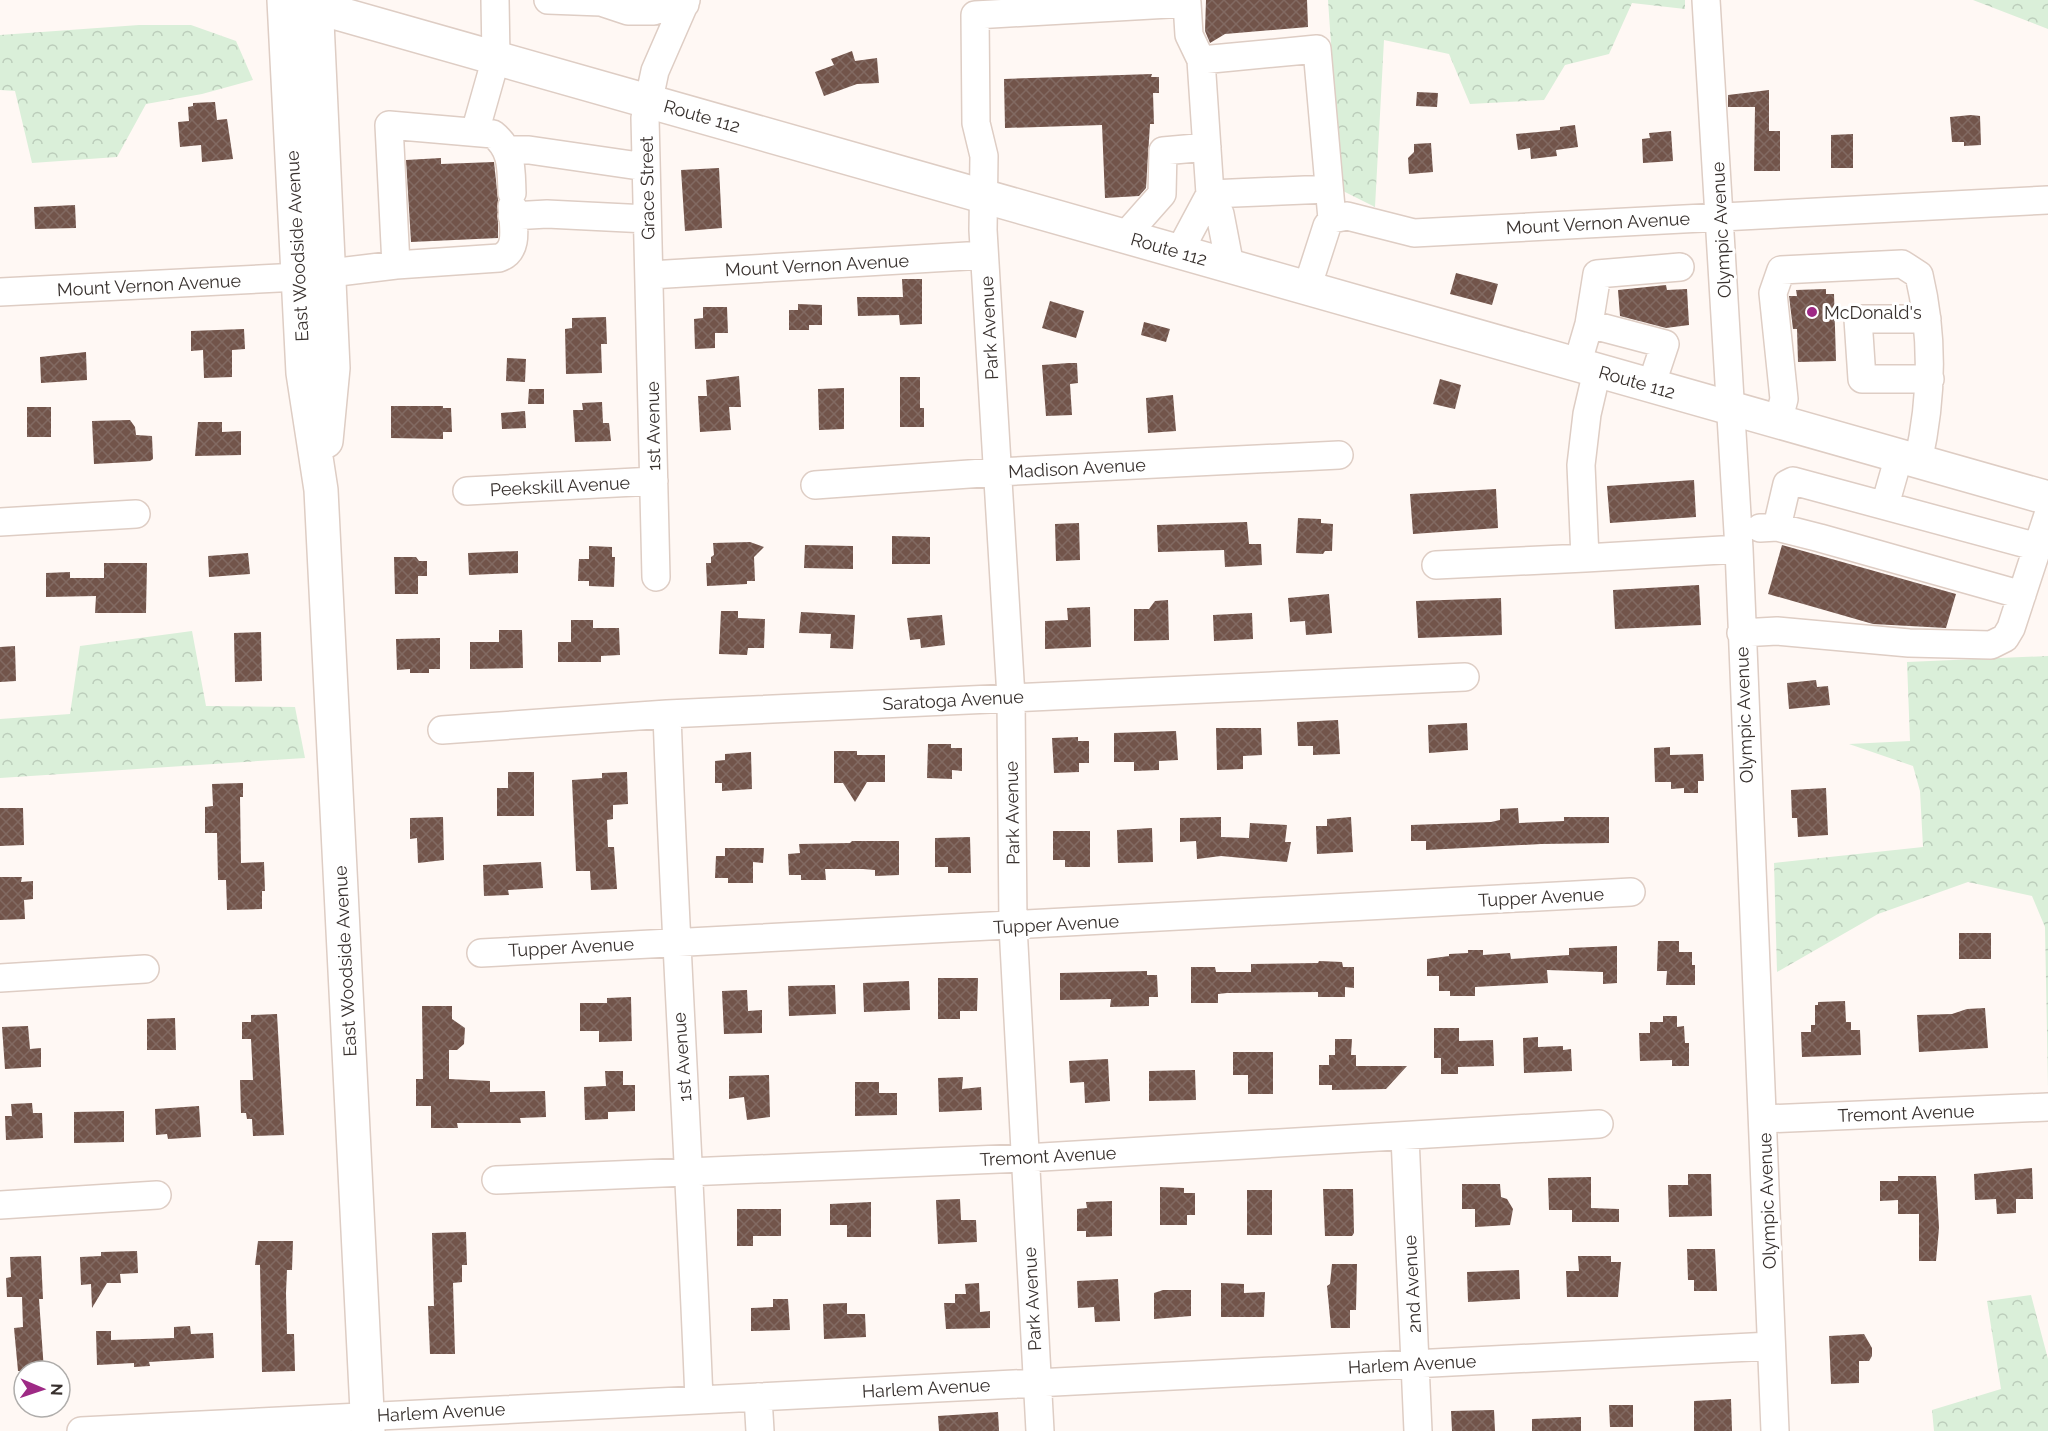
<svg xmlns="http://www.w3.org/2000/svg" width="2048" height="1431" font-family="Raleway,sans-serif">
  <defs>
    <pattern id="forest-crowns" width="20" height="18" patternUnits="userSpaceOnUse" patternTransform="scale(1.5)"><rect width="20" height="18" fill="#daefd9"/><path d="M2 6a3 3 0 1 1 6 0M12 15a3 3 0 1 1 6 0" fill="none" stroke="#bccdbb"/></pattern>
    <pattern id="building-cross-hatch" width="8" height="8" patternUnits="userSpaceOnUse" patternTransform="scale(1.5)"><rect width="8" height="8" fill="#72544a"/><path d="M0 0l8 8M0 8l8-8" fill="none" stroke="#826a62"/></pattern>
  </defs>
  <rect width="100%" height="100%" fill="#fff8f4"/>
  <!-- forest -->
  <path fill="url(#forest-crowns)" d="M1328 0H1685V9L1632 3 1609 54 1565 65 1544 100 1470 104 1449 54 1384 40 1375 207 1341 190Z
    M1973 0H2048V29Z
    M139 25H191L236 41 253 80 202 94 146 104 117 157 32 163 15 91 0 90V35Z
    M192 631 206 706 295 707 305 758 0 778V719L70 714 80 646Z
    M2048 656V1086L2045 927 2032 896 1968 882 1878 914 1777 972 1774 863 1923 847 1920 791 1913 766 1849 744 1910 741 1907 662Z
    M2031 1295 2048 1359V1431H1934L1932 1410 2001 1389 1987 1301Z"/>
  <!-- building -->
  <path fill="url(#building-cross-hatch)" d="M1206 0H1307L1308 27 1225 34 1210 43 1205 31Z
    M852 51 855 61 877 58 879 83 857 84 824 96 815 72 834 65 831 59Z
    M1152 74 1151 77H1159V93H1153L1154 124H1150L1146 188 1139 196 1105 198 1102 125 1005 128 1004 79Z
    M1769 90V131H1780V171H1754L1755 107H1728V95Z
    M1417 92 1438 93 1437 107 1416 106Z
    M215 102 217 120 227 119 233 159 202 162 201 145 180 147 178 122 189 121 188 107 193 106V103Z
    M1971 115 1980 116 1981 145 1964 146V142H1952L1950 117Z
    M1575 125 1578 147 1556 150 1557 156 1531 159 1530 148 1518 150 1516 134 1560 130V127Z
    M1671 131 1673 161 1643 163 1642 139 1650 138 1649 133Z
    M1853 134V168H1831V135Z
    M1431 143 1433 172 1409 174 1408 158 1414 152V144Z
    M441 158V164L494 162 498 199V238L411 242 406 160Z
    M719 168 722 228 685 231 681 170Z
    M75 205 76 228 35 229 34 207Z
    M1456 273 1498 284 1492 305 1450 294Z
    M902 279H922V324L900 325 899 315 858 316 857 297H903Z
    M1666 285 1667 290 1687 289 1689 325 1666 328 1620 316 1618 290Z
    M1826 289V294H1834L1836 361 1798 362 1797 329H1793L1789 296H1797L1796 290Z
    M1050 301 1084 311 1076 338 1042 328Z
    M798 304 822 305V325H809V330H789V310H798Z
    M703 307H727L728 333H715V348L695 349 694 319 703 318Z
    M606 317 607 344H601L602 373 566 374 565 329 572 328V318Z
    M1144 322 1170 329 1166 342 1141 335Z
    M244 329 245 349 232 350V377L204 378 203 350 191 351V331Z
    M86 352 87 380 41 383 40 357Z
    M507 358 526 359 525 382 506 381Z
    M1069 363H1077L1078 383 1070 384 1072 415 1046 416 1042 365Z
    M739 376 741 407H729L731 430 700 432 698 396H707L706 380Z
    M900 377H920V408H924V427H900Z
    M1440 379 1461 385 1455 409 1433 404Z
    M844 388V429L819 430 818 389Z
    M529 389H544V404H528Z
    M1173 395 1176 431 1148 433 1146 398Z
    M602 402 603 423H609L611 441 575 442 573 410H583L582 403Z
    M391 406H443V408H451L452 432H443V439L391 438Z
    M27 407H51V437H27Z
    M525 411 526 428 502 429 501 413Z
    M130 420 135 427 136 435 152 436 153 459 150 461 94 464 92 421Z
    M198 422H222V432L241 431V455L195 456Z
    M1694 480 1696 517 1610 523 1607 486Z
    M1496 489 1498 528 1413 534 1410 494Z
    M1298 518 1321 519V523L1333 524 1332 551H1325L1323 554 1296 553Z
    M1247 522 1249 544H1261L1262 565 1225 567 1224 550 1158 552 1157 525Z
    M1079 523 1080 560 1056 561 1055 524Z
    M892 536 930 537V564H892Z
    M750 542 764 547 754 557 755 581H747V584L707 586 706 563H711V557L714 555 713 543Z
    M805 545 853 546V569L804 568Z
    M1782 545 1956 594 1946 628 1873 624 1768 594Z
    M589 546 612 547V557H615L614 587 589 586V581H578L579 559H589Z
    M518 551V573L469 575 468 553Z
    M248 553 250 574 209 577 208 556Z
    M394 557H416L419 561H427V576H418V594H395Z
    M104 563H147L146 613H95L96 596 46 597V573L70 572V578H104Z
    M1699 585 1701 625 1615 629 1613 590Z
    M1329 594 1332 633 1306 635 1305 621 1290 622 1288 598Z
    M1501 598 1502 635 1418 638 1416 601Z
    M1168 600 1169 640 1134 641V609H1149L1155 601Z
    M1090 607 1091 647 1045 649V621L1068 620 1067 608Z
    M721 611H738V618L765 619 764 648H748L747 655 719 654Z
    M801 612 855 615 853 649 830 648 831 634 799 633Z
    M1252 613 1253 639 1214 641 1213 615Z
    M942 615 945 645 921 648 920 639 910 640 907 618Z
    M571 620H593V628H619L620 655 601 656V662H558V642H571Z
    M499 630H522L523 668 470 669V642H499Z
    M261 632 262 681 235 682 234 633Z
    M440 638V669H429V673H410V669L397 670 396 639Z
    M15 646 16 681 0 682V647Z
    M1816 680 1817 687 1828 686 1830 705 1789 709 1787 683Z
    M1338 720 1340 754 1313 755V746H1298L1297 722Z
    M1467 723 1468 750 1429 753 1428 725Z
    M1216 728H1261L1262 755 1243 756V769L1217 770Z
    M1176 731 1178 760 1159 761V770L1134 771V762H1114V733Z
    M1078 737V741H1089V763H1079V772L1054 773 1052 738Z
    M928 744H951V748H962V771L952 770V779L927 778Z
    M1670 747V755L1703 754 1704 781H1698V793H1684V788L1671 789V782H1655L1654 748Z
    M834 751H857V755H885V782H867L855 802 843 783H834Z
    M751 752 752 789 722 791V783H715V761L725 760V754Z
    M508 772H534V816H497V788H508Z
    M627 772 628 804 613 805V819L607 820 608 847H614L617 889 591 890 590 871H576L572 780 602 778V773Z
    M243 783V797H240L241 863 264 862 265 891H262V909L227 910 226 880H218L217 833H205V807L213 806 212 784Z
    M1826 788 1828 835 1798 837 1797 818H1792L1791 790Z
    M0 808H23L24 845 0 846Z
    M1518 808 1519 823 1564 821V817H1609V843L1541 844 1426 850V841H1411V825L1491 822 1500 820V809Z
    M443 817 444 860 418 863 417 838 410 839V818Z
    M1221 817V837L1249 838 1250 823 1287 825 1285 842H1291L1287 862 1221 856 1197 859 1196 841 1180 842V818Z
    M1351 817 1353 852 1317 854 1316 826H1327V819Z
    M1152 828 1153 862 1118 863 1117 830Z
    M1053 831H1090V867H1065V860H1053Z
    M970 837 971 873H948V867H935V838Z
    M852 841H899V875L875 876V870L863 869H825L826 880H801V875H789L788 854 800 853 799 844 850 843Z
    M725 848H764L763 863 753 862V883H728V878H715L716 856H725Z
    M541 862 543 888 508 890 509 895 484 896 483 865Z
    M0 877H22L21 882 33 881V899L24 900 25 919 0 920Z
    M1959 933H1991V959H1959Z
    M1658 941H1679V952H1692V965H1695V985H1666L1667 971H1657Z
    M1617 946V983L1603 984V972L1547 970 1548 983 1475 987V996H1450V991H1439V976H1427V959L1449 956V954L1468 953V950H1483V955L1510 953 1511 959 1569 955V948Z
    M1319 961 1342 962 1343 967H1354V988L1345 987V997H1318V992L1227 993 1218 994V1003H1191V967H1215L1216 972H1251V964L1318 963Z
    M1147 971V975H1157L1158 997H1149V1006L1110 1007 1111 999 1060 1000V973Z
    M938 978H978L977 1011H960V1019H938Z
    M909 981 910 1010 864 1012 863 983Z
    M835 985 836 1014 789 1016 788 986Z
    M747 990 748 1011 762 1010V1033L724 1034 722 991Z
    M631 997 632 1041 599 1042V1031H580V1003H607V998Z
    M1845 1001 1846 1022H1851V1030H1860L1861 1055 1802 1057 1801 1032H1811V1025H1815V1005H1818V1002Z
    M422 1006H452V1019L465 1028 464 1044 457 1050H449V1079L490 1081V1092L545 1091 546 1117 520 1118 521 1123H457L458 1128H431V1106H416V1079H423Z
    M1985 1008 1988 1048 1919 1052 1917 1015 1952 1014 1967 1009Z
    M277 1014 284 1135 253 1136 252 1119H247L246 1113H241L240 1080H253L251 1039H242V1022H251V1015Z
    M1663 1016H1677V1027L1684 1026 1685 1043H1689V1066H1672V1060L1640 1061 1639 1033H1650V1022H1663Z
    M175 1018 176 1050H147V1019Z
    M28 1026 30 1049 41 1048V1067L5 1069 2 1027Z
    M1434 1028H1459V1041L1493 1040 1494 1066 1458 1067V1074H1441V1058H1434Z
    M1538 1037V1047L1563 1046V1050L1571 1049 1572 1071 1524 1073 1523 1038Z
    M1335 1039H1352L1351 1055H1356V1066H1407L1386 1089 1332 1090V1085H1319V1065H1329V1055H1335Z
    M1233 1052H1273V1094H1248V1075H1233Z
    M1108 1059 1110 1101 1085 1103 1084 1082 1070 1083 1069 1061Z
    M1195 1070 1196 1100 1149 1101V1071Z
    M605 1071H623V1085H635V1111L608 1112V1119L585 1120 584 1087 606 1086Z
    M769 1075 770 1117 747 1120 744 1097 729 1099V1076Z
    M963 1077 962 1089 981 1087 982 1110 939 1112 938 1078Z
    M855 1082H879V1093H897V1115L855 1116Z
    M32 1103 33 1113H42L43 1138 6 1140 5 1116H12L11 1104Z
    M199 1106 201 1137 168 1139 167 1134 156 1135 155 1109Z
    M124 1111V1142L74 1143V1112Z
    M2032 1168 2033 1199H2016V1213L1997 1214 1996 1199 1975 1200 1974 1174Z
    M1688 1174H1711L1712 1216 1669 1217 1668 1185H1688Z
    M1898 1176H1936L1939 1228 1936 1261H1919V1214H1898V1200L1880 1201V1181H1898Z
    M1591 1177V1208L1619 1209V1222H1572V1210H1549L1548 1178Z
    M1462 1184H1500L1501 1197 1507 1199 1513 1209 1510 1225 1475 1227V1209H1462Z
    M1160 1187 1184 1188V1193H1195V1215H1187V1225H1160Z
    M1323 1189H1353L1354 1233 1352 1236H1325Z
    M1247 1190H1272V1235H1247Z
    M960 1199 961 1220H976L977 1242 938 1244 936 1200Z
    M1112 1201V1236L1086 1237V1231H1077V1209L1087 1208 1086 1202Z
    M871 1202V1237H847V1225H830V1204Z
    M737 1209H781V1236H753V1246H737Z
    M466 1232 467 1265H462V1282L453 1283 455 1354H430L428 1306H434L432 1233Z
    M258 1241H293L292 1270H287L286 1293 287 1334H294L295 1371 262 1372 260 1265H255Z
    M1687 1249H1715L1717 1291H1694V1280H1688Z
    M137 1251 138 1273 120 1274 121 1283H107L92 1308 91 1284 81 1285 80 1257 101 1256V1252Z
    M41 1256 43 1299H39L44 1371H18L14 1328 23 1327 22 1297H7L6 1278 11 1277 10 1257Z
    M1578 1256H1611V1262H1621L1618 1297H1567L1566 1271H1579Z
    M1332 1264H1357L1356 1310H1350V1328H1331L1327 1286 1330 1284Z
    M1519 1270 1520 1299 1468 1302 1467 1272Z
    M1118 1279 1120 1321 1095 1322 1094 1307 1078 1308 1077 1281Z
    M979 1283 980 1312 990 1311V1328L946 1329 944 1303H955V1294H966L965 1284Z
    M1221 1283 1244 1284V1293L1265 1292 1264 1317H1221Z
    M1163 1290H1191V1316L1154 1319V1293Z
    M773 1299H788L790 1330 751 1331V1308L773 1307Z
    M847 1303V1314H865L866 1337 824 1339 823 1304Z
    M190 1326 191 1334 213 1333 214 1358 149 1362 150 1366 134 1367V1363L97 1365 96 1331H111V1340L174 1338V1327Z
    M1864 1334 1872 1348V1356L1869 1361H1859V1383L1831 1384 1829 1336Z
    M1731 1399 1732 1431H1694V1401Z
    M1609 1405H1633V1427H1610Z
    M1494 1410 1495 1431H1452L1451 1411Z
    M998 1412 999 1431H939L938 1416Z
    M1581 1417V1431H1532V1419Z"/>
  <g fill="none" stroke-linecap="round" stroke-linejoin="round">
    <!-- minor casing -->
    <g stroke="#decdc4" stroke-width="30">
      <path id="minor" d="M548 0 601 2 628 11H654L670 3 685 4
        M1706 0 1739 549 1775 1431
        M1201 60 1317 49 1332 219
        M475 132 496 58 495 0
        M508 150H529L646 167
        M1210 194 1328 189
        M512 216 547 214 647 219
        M1124 237 1162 194 1163 151 1207 147
        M1179 252 1210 194
        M396 265 499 258C520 251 513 225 512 206
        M330 273 396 265 389 125 493 134C513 150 511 169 512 193
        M650 275 984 255
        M1307 288 1327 226 1332 219 1347 216 1414 233 2048 200
        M0 292 299 277
        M1927 319H1858L1862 379H1930
        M1589 324 1597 274 1680 267
        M1577 365 1589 324 1665 344 1651 386
        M1597 371 1587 414 1581 465 1585 558 1739 549
        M1778 422 1784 399 1773 293 1781 270 1902 264 1919 275C1934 338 1932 400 1918 462
        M815 485 997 472 1339 455
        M467 491 654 481
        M1885 505 1899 456
        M0 522 136 514
        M1777 527 1787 484 1793 481 2038 547
        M1760 528 1777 527 1820 538 2022 595
        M1436 565 1585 558
        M656 577 645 118 655 71 686 0
        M1741 633 1777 631 1909 643 1991 645 2005 638 2011 628 2048 515
        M667 714C675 943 690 1171 699 1400
        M442 730 667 714 1465 677
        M481 953 1631 892
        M0 978 145 969
        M1764 1119 2048 1107
        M1405 1137 1418 1431
        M496 1180 1025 1158 1599 1124
        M0 1205 157 1195
        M758 1397 760 1431
        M81 1431 1771 1346
        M1040 1431 1013 926 1011 697 983 230 984 156 976 123 975 15 1187 3 1189 35 1201 60 1210 194 1220 214 1230 266"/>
    </g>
    <!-- major casing -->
    <g stroke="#decdc4" stroke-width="36">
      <path id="major" d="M284 0 303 373 321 490 368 1431
        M291 0 2048 498
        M316 0 333 368 326 441"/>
    </g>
    <!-- minor -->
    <use href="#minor" stroke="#fff" stroke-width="27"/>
    <!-- major -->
    <use href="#major" stroke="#fff" stroke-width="33"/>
  </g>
  <!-- markers -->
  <circle fill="#9e2a85" stroke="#fff" stroke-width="2" cx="1812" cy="312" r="6"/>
  <g text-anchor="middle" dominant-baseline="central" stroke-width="6" stroke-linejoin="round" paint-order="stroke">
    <!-- street labels -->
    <g font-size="18" fill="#38312e" stroke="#fff">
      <text transform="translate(702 116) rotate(16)">Route 112</text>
      <text transform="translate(647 188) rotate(-91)">Grace Street</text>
      <text transform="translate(1598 223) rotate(-3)">Mount Vernon Avenue</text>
      <text transform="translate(1721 230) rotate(-93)">Olympic Avenue</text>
      <text transform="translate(297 246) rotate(-93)">East Woodside Avenue</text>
      <text transform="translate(1169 249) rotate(16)">Route 112</text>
      <text transform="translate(817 265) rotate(-3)">Mount Vernon Avenue</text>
      <text transform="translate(149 285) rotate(-3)">Mount Vernon Avenue</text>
      <text transform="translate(989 328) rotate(-93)">Park Avenue</text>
      <text transform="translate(1637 382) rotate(16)">Route 112</text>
      <text transform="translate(653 426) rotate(-91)">1st Avenue</text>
      <text transform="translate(1077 468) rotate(-3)">Madison Avenue</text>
      <text transform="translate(560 486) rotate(-3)">Peekskill Avenue</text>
      <text transform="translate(953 700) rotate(-3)">Saratoga Avenue</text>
      <text transform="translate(1744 715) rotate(-92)">Olympic Avenue</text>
      <text transform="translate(1012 813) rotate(-91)">Park Avenue</text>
      <text transform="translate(1541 897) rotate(-3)">Tupper Avenue</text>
      <text transform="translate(1056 924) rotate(-3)">Tupper Avenue</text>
      <text transform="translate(571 947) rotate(-3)">Tupper Avenue</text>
      <text transform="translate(345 961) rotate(-93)">East Woodside Avenue</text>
      <text transform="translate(682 1057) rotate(-94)">1st Avenue</text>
      <text transform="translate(1906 1113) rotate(-2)">Tremont Avenue</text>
      <text transform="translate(1048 1156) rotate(-3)">Tremont Avenue</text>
      <text transform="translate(1767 1201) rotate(-92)">Olympic Avenue</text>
      <text transform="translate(1412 1284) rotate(-93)">2nd Avenue</text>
      <text transform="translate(1032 1299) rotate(-93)">Park Avenue</text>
      <text transform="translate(1412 1364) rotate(-3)">Harlem Avenue</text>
      <text transform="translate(926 1388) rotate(-3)">Harlem Avenue</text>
      <text transform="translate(441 1412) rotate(-3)">Harlem Avenue</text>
    </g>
    <!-- poi labels -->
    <g font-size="18" fill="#38312e" stroke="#fff" text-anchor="start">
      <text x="1824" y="312">McDonald's</text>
    </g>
  </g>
  <!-- north arrow -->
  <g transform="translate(42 1389) rotate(92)"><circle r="28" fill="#ffffff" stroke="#afadab" stroke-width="1.5"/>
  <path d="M0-4.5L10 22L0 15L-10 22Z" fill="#9e2a85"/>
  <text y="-9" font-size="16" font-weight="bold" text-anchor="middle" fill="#38312e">N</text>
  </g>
</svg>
